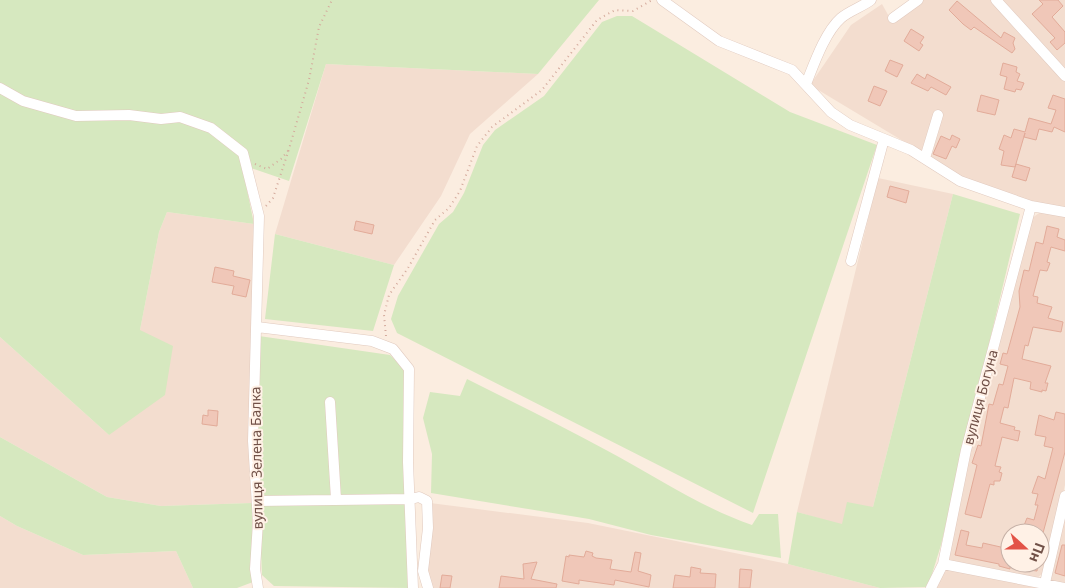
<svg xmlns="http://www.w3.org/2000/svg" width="1065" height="588" font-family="'Noto Sans',sans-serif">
  <rect width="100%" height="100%" fill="#fbede0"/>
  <!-- residential -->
  <path fill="#f3ddcf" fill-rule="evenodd" d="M921 0H991L1065 81V209L1032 204 960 178 929 157 942 112 936 110 923 153 810 85 851 25 882 4 892 22Z
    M1001 0H1065V71Z
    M326 64 538 74 470 134 441 196 394 265 275 234Z
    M878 178 953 194 873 507 842 525 797 512Z
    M1042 211 1065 214V485L1044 572 1035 580 950 561 946 557 959 493 1032 218ZM1010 533H1040V563H1010Z
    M167 212 254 224 252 503 161 506 107 497 0 437V337L109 435 140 330 159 232Z
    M430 503 588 523 788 564 880 588H431L426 571Z
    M1065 509V585L1052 582 1050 574Z
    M0 516 17 526 83 555 176 551 193 588H0Z
    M953 569 1054 588H936L944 572Z"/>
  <!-- green -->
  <path fill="#d6e8bf" d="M0 0H599L538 74 326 64 289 181 242 165 254 224 167 212 159 232 140 330 173 346 165 395 109 435 0 337Z
    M617 16H632L790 112 877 145 753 513 397 333 391 319 398 296 439 224 453 212 464 193 483 145 495 130 544 96 602 22Z
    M953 194 1020 214 941 545 928 587 880 588 788 564 797 512 842 524 847 502 873 507Z
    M275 234 394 265 373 331 265 319Z
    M259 336 390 355 406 370 410 588 274 586 262 575 256 440Z
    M467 379C513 402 560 425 606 450 655 476 700 507 752 525L759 514H778L781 558 651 535 589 519 431 493 432 454 423 418 430 392 460 396Z
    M0 437 107 497 161 506 252 503 253 582 237 588H193L176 551 83 555 17 526 0 516Z"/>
  <!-- building -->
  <path fill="#f0c7b8" stroke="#e2ab99" d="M1039 0H1058L1063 6 1052 17 1065 32V43L1057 50 1050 42 1055 38 1032 14 1043 4Z
    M957 1 1001 38 1004 32 1015 38 1013 43 1015 49 1012 53 974 27 971 30 963 24 949 10Z
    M911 29 924 37 920 43 923 45 919 51 904 41Z
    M890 60 903 65 897 77 885 71Z
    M1003 63 1017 67 1016 72 1020 74 1017 81 1024 83 1021 90 1016 89 1015 92 1004 89 1007 77 1000 75Z
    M917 74 925 79 927 74 951 87 946 95 931 87 928 91 911 83Z
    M874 86 887 91 880 106 868 101Z
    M981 95 999 100 995 115 977 111Z
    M1053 95 1065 99V132L1054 127 1052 132 1039 129 1036 140 1024 137 1025 133 1015 167 1001 165 1004 151 999 149 1004 135 1011 138 1014 129 1025 132 1029 118 1051 124 1056 110 1048 108Z
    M952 135 960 139 956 148 952 146 946 159 933 154 941 136 950 140Z
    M1016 164 1030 168 1026 181 1012 177Z
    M890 186 909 191 906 203 887 197Z
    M356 221 374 225 372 234 354 230Z
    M1047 226 1059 229 1057 237 1065 240V251L1051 247 1047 262 1050 263 1047 271 1040 270 1033 296 1038 297 1037 303 1052 307 1048 318 1063 322 1061 332 1033 327 1028 346 1025 345 1022 359 1051 366 1045 383H1048L1046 391 1042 390V392L1030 389 1031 382 1014 378 1008 408 1004 407 1000 423 1015 427 1014 430 1020 431 1018 441 1002 437 995 466 1001 467 999 472 1002 473 1000 481H994V485L990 484 981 518 965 514 977 465 972 463 978 445 981 446 989 404 993 405 999 384 1003 385 1008 366 1000 364 1003 353 1007 354 1020 307 1019 291 1024 270 1029 271 1036 242 1043 244Z
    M215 267 234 271 233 276 250 280 246 297 232 294 234 286 212 282Z
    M208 410 218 411 217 426 202 424 203 415 208 416Z
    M1056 412 1065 414V452L1043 533 1033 532 1023 528 1027 518 1034 520 1038 505H1035L1038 494 1032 493 1038 476 1045 479 1053 448 1044 446 1046 437 1035 435 1039 415 1054 420Z
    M961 530 969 532 966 545 982 548 983 543 1005 548 1004 555 1010 556V569L999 566V564L955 555Z
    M1062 545H1065V576L1055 573Z
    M586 551 593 553 592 556 596 558 612 560 610 569 631 572 635 552 641 553 638 571 651 575 649 587 615 580 614 585 579 580V584L562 581 566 556 569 557V555L584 557Z
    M537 562 531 579 557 584 556 588H499L501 576 524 579 523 564Z
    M1013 563H1038L1037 571 1013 568Z
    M691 567 701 569 700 573 716 574 715 588H673L675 575 690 577Z
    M740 569 752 570 750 588H739Z
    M442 575 452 576 450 588H440Z"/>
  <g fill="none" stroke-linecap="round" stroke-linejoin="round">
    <!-- minor casing -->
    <g stroke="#e1cabf" stroke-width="11">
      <path id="minor" d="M662 0 719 41 792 70 831 112 850 125 911 150 960 181 1031 206 1065 212
        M996 0 1065 76
        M893 18 918 0
        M806 84C814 64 825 32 841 18 849 11 862 7 871 0
        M0 88 23 101 76 116 129 115 161 119 180 117 211 128 243 153 259 216 253 441 258 522 255 569 258 588
        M925 158 938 115
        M851 261 884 139
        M257 327 372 341 393 349 409 369 408 462 413 588
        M330 402 336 499
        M257 501 411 499 419 497 427 501 428 528 423 571 428 588
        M943 564 1065 588
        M1045 583 1065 496
        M931 588 943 564 966 450 1031 206"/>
    </g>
    <!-- path -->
    <path stroke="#d4aa9c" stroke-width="2" stroke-dasharray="1 4" stroke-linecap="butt" d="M255 164 267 169 281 159 288 151
      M266 206 273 198 289 149 309 80 319 27 332 0
      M386 336 384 315 389 295 408 268 435 220 449 208 460 191 477 146 492 127 542 90 597 20 615 10 633 11 652 0"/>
    <!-- minor -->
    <use href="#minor" stroke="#fff" stroke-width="10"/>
  </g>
  <g text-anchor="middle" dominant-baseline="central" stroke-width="4" stroke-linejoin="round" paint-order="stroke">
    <!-- street labels -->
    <g font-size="14" fill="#715148" stroke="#fff1e6">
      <text transform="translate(980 397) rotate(-75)">вулиця Богуна</text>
      <text transform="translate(256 458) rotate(-91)">вулиця Зелена Балка</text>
    </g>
  </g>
  <!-- north arrow -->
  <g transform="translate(1025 548) rotate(111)"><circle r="24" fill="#fff1e6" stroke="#c6b1a7"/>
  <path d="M0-4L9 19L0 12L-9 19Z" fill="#e35347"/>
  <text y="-8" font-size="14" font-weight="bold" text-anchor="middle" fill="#715148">Пн</text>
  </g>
</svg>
